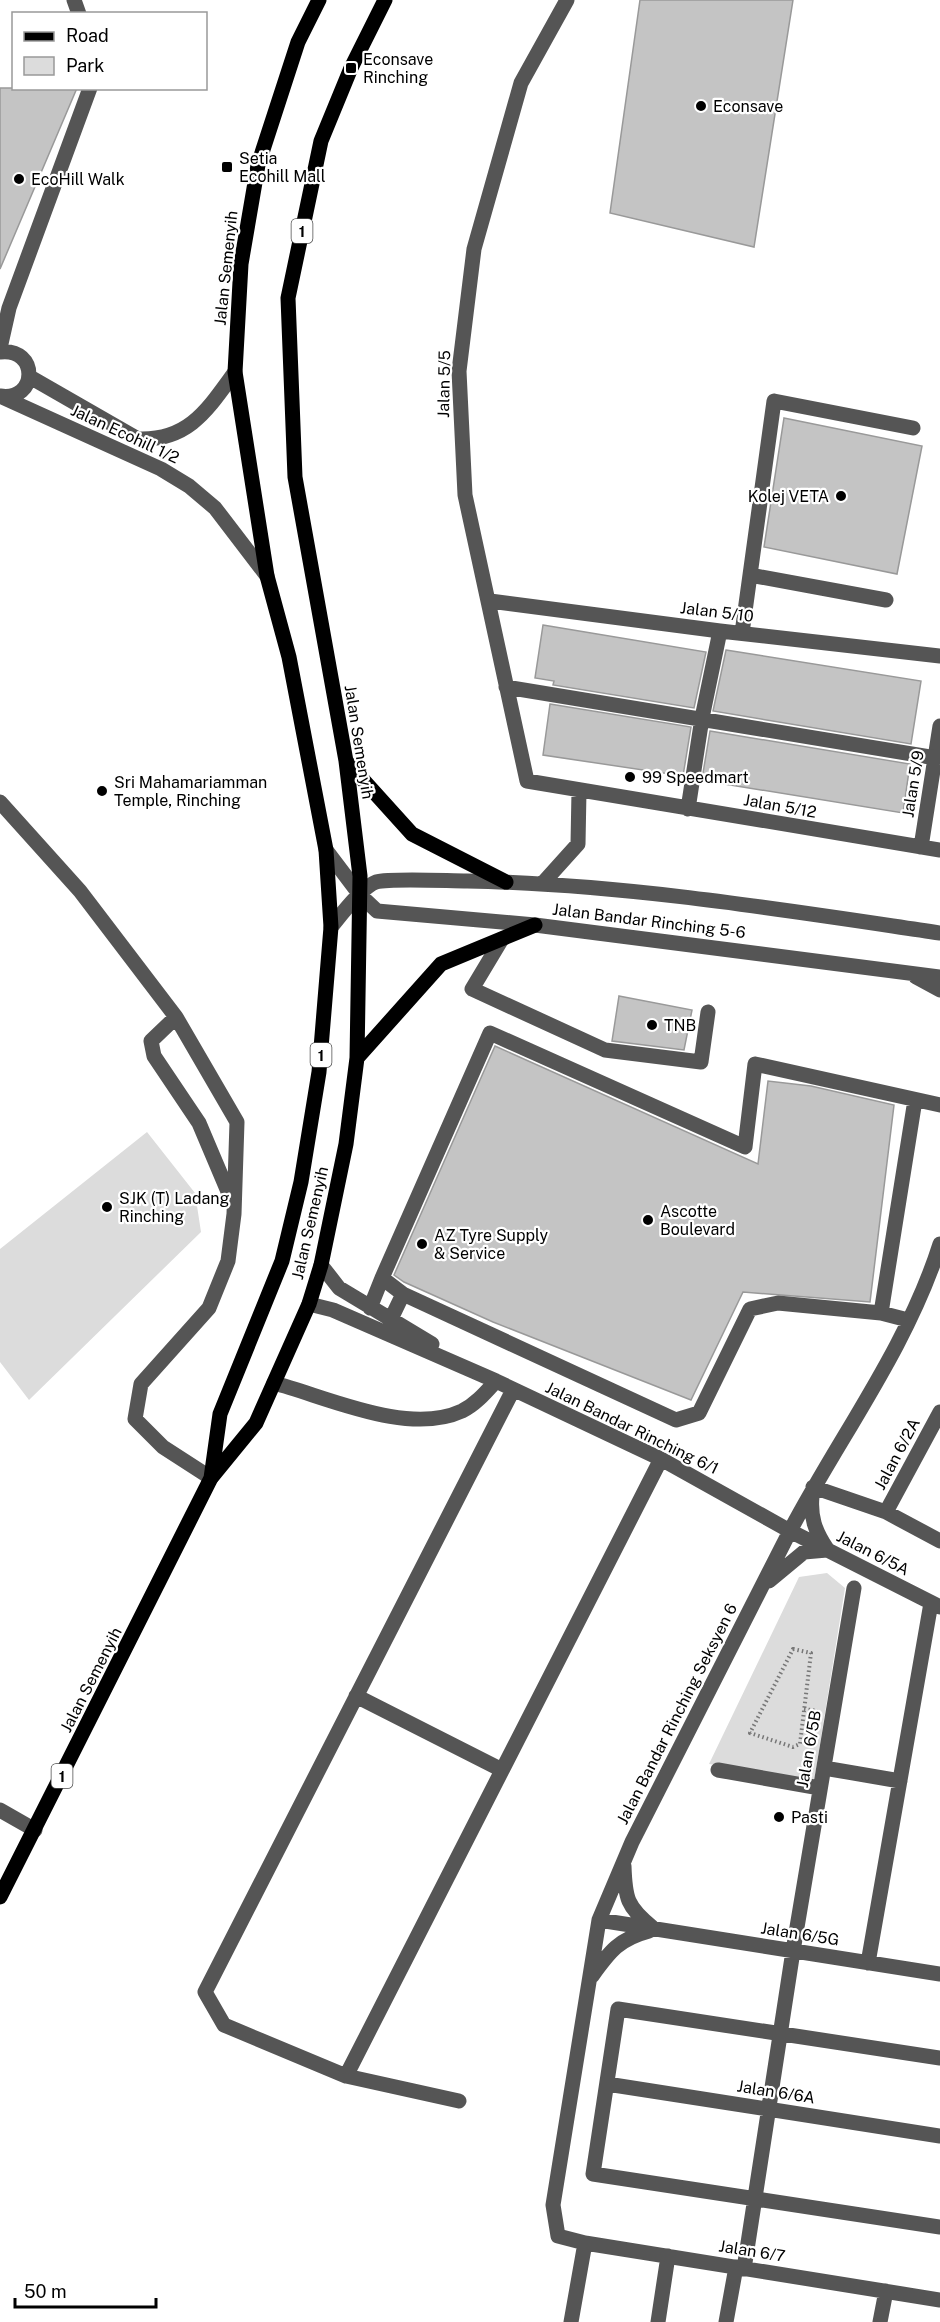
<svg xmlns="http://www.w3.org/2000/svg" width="940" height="2322" font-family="'Public Sans',sans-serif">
  <rect width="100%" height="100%" fill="#fff"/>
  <!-- green -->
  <path fill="#dcdcdc" d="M147 1132 195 1193 201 1232 29 1400 0 1362V1249Z
    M827 1573 845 1588 814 1782 709 1764 799 1577Z"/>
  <!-- building -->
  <path fill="#c4c4c4" stroke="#999" stroke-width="1.5" d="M640 0H793L754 247 610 213Z
    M0 88H77L0 269Z
    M784 418 922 446 897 574 764 547Z
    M543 625 706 652 694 708 553 685 554 681 535 678Z
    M726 650 921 681 911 744 713 711Z
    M550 704 691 727 683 776 543 755Z
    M710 731 910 764 903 813 706 781 702 779Z
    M619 996 692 1010 684 1050 612 1041Z
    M495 1046 758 1164 768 1081 811 1086 894 1105 870 1302 743 1292 691 1400 493 1322 404 1282 394 1275Z"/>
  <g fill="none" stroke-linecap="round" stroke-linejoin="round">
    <!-- path -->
    <path stroke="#777" stroke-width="4" stroke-dasharray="1.5 3" stroke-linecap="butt" d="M793 1649 811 1653 800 1744 793 1747 750 1733Z
      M804 1709 818 1711"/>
    <!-- minor -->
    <path stroke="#555" stroke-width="15" d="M74 0 79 14
      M567 0 521 83 474 249 459 371 465 495 527 781 940 850
      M0 348 9 308 90 88
      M0 352C39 347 38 402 0 396
      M30 377 138 439C189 441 208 409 235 372
      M2 397 161 469 189 486 215 508 267 576
      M750 575 886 600
      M490 601 720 631 940 656
      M742 633 774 401 913 428
      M506 687 936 758
      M0 802 80 891 176 1017 237 1122 234 1214 228 1261 209 1308 141 1384 135 1419 163 1447 211 1478
      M688 809 702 718 720 631
      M921 847 940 726
      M326 850 360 895 377 911 535 925 940 977
      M542 884 578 844 579 791
      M331 927C341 915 362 887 376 882 391 878 448 881 467 881 625 884 784 910 940 933
      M502 939 472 989 605 1050 701 1062 708 1012
      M916 977 940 990
      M176 1017 151 1041 154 1056 199 1123 232 1201
      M940 1244C907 1348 840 1436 790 1531L632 1842 599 1920 553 2205 558 2236 585 2243 940 2300
      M321 1265 339 1288 432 1344
      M309 1304 333 1310 496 1381 661 1459 790 1531 940 1607
      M370 1308 382 1278
      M881 1313 915 1100
      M908 1320 881 1313 778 1303 750 1309 699 1413 676 1420 403 1294 382 1278 490 1033 745 1147 755 1064 940 1105
      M390 1321 403 1294
      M274 1383C327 1397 408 1436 462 1411 476 1404 486 1392 496 1381
      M813 1487 886 1512 940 1541
      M812 1496C810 1517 815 1531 827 1549
      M886 1512 940 1412
      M769 1581 804 1552 827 1550
      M356 1696 502 1770
      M824 1768 900 1781
      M718 1770 820 1788
      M0 1810 35 1830
      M624 1866C625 1898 627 1907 652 1927
      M599 1920 940 1974
      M868 1963 931 1603
      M592 1976C610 1951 619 1939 649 1931
      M940 2058 618 2009 593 2174 940 2227
      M346 2076 661 1459
      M607 2084 940 2136
      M459 2101 346 2076 224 2025 205 1992 513 1390
      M744 2269 793 1951 854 1588
      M571 2322 585 2243
      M658 2322 668 2256
      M726 2322 736 2267
      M880 2322 886 2291"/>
    <!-- major -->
    <path stroke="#000" stroke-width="15" d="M346 761 412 834 506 882
      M357 1058 441 964 535 925
      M211 1478 220 1414 282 1261 301 1182 319 1072 331 927 326 850 289 657 267 576 235 372 241 264 258 165 298 42 319 0
      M0 1897 211 1478 256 1423 309 1304 321 1265 346 1144 357 1058 360 876 346 761 295 477 288 298 321 141 351 68 385 0"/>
  </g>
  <!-- markers -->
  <g fill="#000" stroke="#fff" stroke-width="2">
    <rect x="345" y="62" width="12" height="12" rx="3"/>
    <circle cx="701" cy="106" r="6"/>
    <rect x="221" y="161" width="12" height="12" rx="3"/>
    <circle cx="19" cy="179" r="6"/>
    <circle cx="841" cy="496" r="6"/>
    <circle cx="630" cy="777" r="6"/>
    <circle cx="102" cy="791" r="6"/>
    <circle cx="652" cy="1025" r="6"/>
    <circle cx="107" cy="1207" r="6"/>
    <circle cx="648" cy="1220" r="6"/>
    <circle cx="422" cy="1244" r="6"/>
    <circle cx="779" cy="1817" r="6"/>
  </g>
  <g text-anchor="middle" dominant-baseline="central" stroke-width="4.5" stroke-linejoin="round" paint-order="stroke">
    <!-- shield labels -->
    <g fill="#fff" stroke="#4c4c4c" stroke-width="1.5">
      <rect x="291.5" y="219" width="21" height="24" rx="4.5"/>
      <rect x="310.5" y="1043" width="21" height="24" rx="4.5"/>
      <rect x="51.5" y="1764" width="21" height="24" rx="4.5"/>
    </g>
    <g font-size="15" font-weight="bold" fill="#000">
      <text x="302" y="231">1</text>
      <text x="321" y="1055">1</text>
      <text x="62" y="1776">1</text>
    </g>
    <!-- poi labels -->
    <g font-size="16" fill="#000" stroke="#fff" text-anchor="start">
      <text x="363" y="59">Econsave<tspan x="363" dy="18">Rinching</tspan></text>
      <text x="713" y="106">Econsave</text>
      <text x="239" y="158">Setia<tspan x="239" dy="18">Ecohill Mall</tspan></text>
      <text x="31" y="179">EcoHill Walk</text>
      <text x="829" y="496" text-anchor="end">Kolej VETA</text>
      <text x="642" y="777">99 Speedmart</text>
      <text x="114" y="782">Sri Mahamariamman<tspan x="114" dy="18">Temple, Rinching</tspan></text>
      <text x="664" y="1025">TNB</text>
      <text x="119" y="1198">SJK (T) Ladang<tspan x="119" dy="18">Rinching</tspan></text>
      <text x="660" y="1211">Ascotte<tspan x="660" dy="18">Boulevard</tspan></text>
      <text x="434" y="1235">AZ Tyre Supply<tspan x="434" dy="18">&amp; Service</tspan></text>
      <text x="791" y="1817">Pasti</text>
    </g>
    <!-- street labels -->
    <g font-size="16" fill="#000" stroke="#fff">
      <text transform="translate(226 268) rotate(-84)">Jalan Semenyih</text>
      <text transform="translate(444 384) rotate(-89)">Jalan 5/5</text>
      <text transform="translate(125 434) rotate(25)">Jalan Ecohill 1/2</text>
      <text transform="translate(717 612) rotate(7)">Jalan 5/10</text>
      <text transform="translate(359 742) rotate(81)">Jalan Semenyih</text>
      <text transform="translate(913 784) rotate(-81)">Jalan 5/9</text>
      <text transform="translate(780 806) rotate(10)">Jalan 5/12</text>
      <text transform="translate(649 921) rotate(7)">Jalan Bandar Rinching 5-6</text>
      <text transform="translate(310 1223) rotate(-77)">Jalan Semenyih</text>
      <text transform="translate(632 1428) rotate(26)">Jalan Bandar Rinching 6/1</text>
      <text transform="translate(897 1454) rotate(-62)">Jalan 6/2A</text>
      <text transform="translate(873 1553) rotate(27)">Jalan 6/5A</text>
      <text transform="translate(91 1680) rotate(-63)">Jalan Semenyih</text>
      <text transform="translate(677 1714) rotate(-63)">Jalan Bandar Rinching Seksyen 6</text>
      <text transform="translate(809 1749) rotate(-80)">Jalan 6/5B</text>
      <text transform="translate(800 1934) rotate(9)">Jalan 6/5G</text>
      <text transform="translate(776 2092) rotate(9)">Jalan 6/6A</text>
      <text transform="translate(752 2251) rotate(9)">Jalan 6/7</text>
    </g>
  </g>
  <!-- legend -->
  <rect x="12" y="12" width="195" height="78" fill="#ffffff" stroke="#999999" stroke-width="1.5"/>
  <rect x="24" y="32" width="30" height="9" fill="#000000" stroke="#999999" stroke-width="1.5"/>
  <text x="66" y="42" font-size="18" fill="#000000">Road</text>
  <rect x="24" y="57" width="30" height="18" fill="#dcdcdc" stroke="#999999" stroke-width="1.5"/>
  <text x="66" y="72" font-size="18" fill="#000000">Park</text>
  <!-- scale -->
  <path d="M15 2298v9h141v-9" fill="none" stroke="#000000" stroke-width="3"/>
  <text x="24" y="2298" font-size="18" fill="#000000" stroke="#ffffff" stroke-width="4.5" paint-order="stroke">50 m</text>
</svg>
